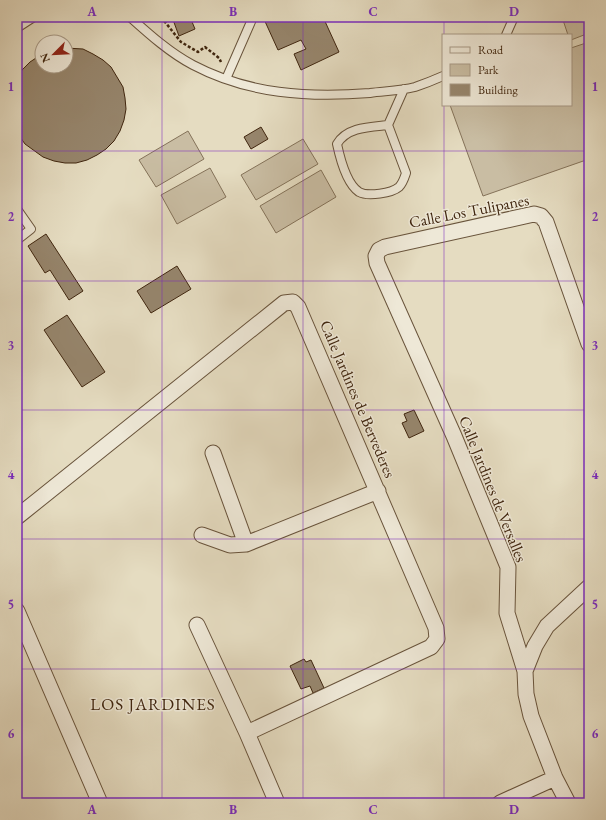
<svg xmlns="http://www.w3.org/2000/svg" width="606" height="820" font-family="'EB Garamond',serif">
  <rect width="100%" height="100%" fill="#e5dcc1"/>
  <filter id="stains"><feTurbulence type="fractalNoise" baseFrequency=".005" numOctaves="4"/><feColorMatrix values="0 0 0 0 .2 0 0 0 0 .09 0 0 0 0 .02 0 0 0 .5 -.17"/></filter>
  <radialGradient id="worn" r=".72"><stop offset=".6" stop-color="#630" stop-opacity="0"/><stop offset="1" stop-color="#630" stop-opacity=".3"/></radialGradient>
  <!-- green -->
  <path fill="#c9bda3" stroke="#847259" d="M562 17H589V33L571 40V35H568Z
    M589 42V159L483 196 450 105H571V48Z
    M188 131 204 159 156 187 139 160Z
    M303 139 318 164 256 200 241 175Z
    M210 168 226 197 177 224 161 195Z
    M321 170 336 197 276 233 260 206Z"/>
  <!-- building -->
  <path fill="#96856c" stroke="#40260f" d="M172 17H190L195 29 179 36Z
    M263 17H323L339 52 301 70 294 54 306 49 301 40 278 50Z
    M66 48 83 49 93 54 103 60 111 67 123 87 125 98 126 109 124 120 120 131 114 141 106 149 97 155 87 160 76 163H65L54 161 43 157 25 144 18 134 17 131V79L22 70 30 62 42 54V66H66Z
    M261 127 268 139 251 149 244 137Z
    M46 234 83 291 69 300 50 270 45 273 28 246Z
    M177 266 191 289 151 313 137 291Z
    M67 315 105 372 82 387 44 330Z
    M414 410 424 431 409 438 402 423 407 421 404 414Z
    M304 659 306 662 311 660 324 688 313 693 310 686 301 689 290 666Z"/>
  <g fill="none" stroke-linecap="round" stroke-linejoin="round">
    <!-- service casing -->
    <g stroke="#69543c" stroke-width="10">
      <path id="service" d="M130 17C149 34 170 53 193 65 248 94 308 98 370 93 384 91 400 91 415 87 424 84 434 80 443 76
        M17 28 34 17
        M506 35 514 17
        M226 79 253 17
        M388 125C370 127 347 127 337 144 340 158 347 184 359 192 368 197 392 193 399 187 403 183 404 179 406 173L388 125 404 89
        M17 209 31 229 17 240"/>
    </g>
    <!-- minor casing -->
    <g stroke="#69543c" stroke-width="17">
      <path id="minor" d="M213 453 246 544
        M17 517 284 303 293 302 298 307 436 628 437 639 431 647 247 733
        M202 535 230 545 246 544 378 491
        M17 611 100 803
        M197 625 247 733 277 803
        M525 671 535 646 547 626 589 587
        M500 803 555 778
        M568 803 555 778 531 716 526 694 525 671 507 613 508 567 454 436 377 263 376 256 379 250 385 247 534 214 541 216 546 222 589 344"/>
    </g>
    <!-- path -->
    <path stroke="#40260f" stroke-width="2.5" stroke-dasharray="3 2" stroke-linecap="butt" d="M161 17 181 42 198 52 205 47 219 58 221 62
      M156 21 158 17"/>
    <!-- service -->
    <use href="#service" stroke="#eee8d7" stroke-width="8"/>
    <!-- minor -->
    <use href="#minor" stroke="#eee8d7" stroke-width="15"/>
  </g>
  <!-- grid -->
  <path fill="none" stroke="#7b2cbf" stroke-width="1" stroke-opacity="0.55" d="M162 17V803M303 17V803M444 17V35M444 105V803M17 151H589M17 281H589M17 410H589M17 539H589M17 669H589"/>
  <g text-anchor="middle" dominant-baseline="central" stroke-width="3" stroke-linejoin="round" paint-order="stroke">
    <!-- street labels -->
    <g font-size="16" fill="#40260f" stroke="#eee8d7">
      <text transform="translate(469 211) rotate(-11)">Calle Los Tulipanes</text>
      <text transform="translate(358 399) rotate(67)">Calle Jardines de Bervederes</text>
      <text transform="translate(493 489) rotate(68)">Calle Jardines de Versalles</text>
    </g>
    <!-- neighbourhood labels -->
    <g font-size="17" letter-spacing="1" fill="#40260f" stroke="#eee8d7">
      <text x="153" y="704">LOS JARDINES</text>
    </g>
  </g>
  <!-- margin -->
  <rect width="606" height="820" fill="none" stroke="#e5dcc1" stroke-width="44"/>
  <!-- legend -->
  <rect x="442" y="34" width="130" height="72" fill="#eee8d7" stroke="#a89a87"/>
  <rect x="450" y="47" width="20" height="6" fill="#eee8d7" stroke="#a89a87"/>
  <text x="478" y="54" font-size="12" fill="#40260f">Road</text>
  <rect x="450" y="64" width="20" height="12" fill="#c9bda3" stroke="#a89a87"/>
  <text x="478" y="74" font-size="12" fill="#40260f">Park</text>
  <rect x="450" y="84" width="20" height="12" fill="#96856c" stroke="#a89a87"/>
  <text x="478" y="94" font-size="12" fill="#40260f">Building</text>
  <!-- north arrow -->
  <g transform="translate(54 54) rotate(246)"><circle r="19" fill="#eee8d7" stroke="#a89a87"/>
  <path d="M0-3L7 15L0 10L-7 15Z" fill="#8f2418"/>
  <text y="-6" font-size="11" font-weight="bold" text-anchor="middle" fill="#40260f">N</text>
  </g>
  <rect x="22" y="22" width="562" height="776" fill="none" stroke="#7b2cbf" stroke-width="1.5"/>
  <g font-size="13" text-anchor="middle" font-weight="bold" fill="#7b2cbf">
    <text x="92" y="16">A</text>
    <text x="233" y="16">B</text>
    <text x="373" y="16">C</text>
    <text x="514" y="16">D</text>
    <text x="11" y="91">1</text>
    <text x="595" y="91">1</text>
    <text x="11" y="221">2</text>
    <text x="595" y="221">2</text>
    <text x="11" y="350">3</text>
    <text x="595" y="350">3</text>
    <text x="11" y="479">4</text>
    <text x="595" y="479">4</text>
    <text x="11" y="609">5</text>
    <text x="595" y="609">5</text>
    <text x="11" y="738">6</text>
    <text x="595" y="738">6</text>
    <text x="92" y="814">A</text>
    <text x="233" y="814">B</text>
    <text x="373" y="814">C</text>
    <text x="514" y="814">D</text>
  </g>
  <rect width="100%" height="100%" filter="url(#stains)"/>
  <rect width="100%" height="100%" fill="url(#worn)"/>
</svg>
